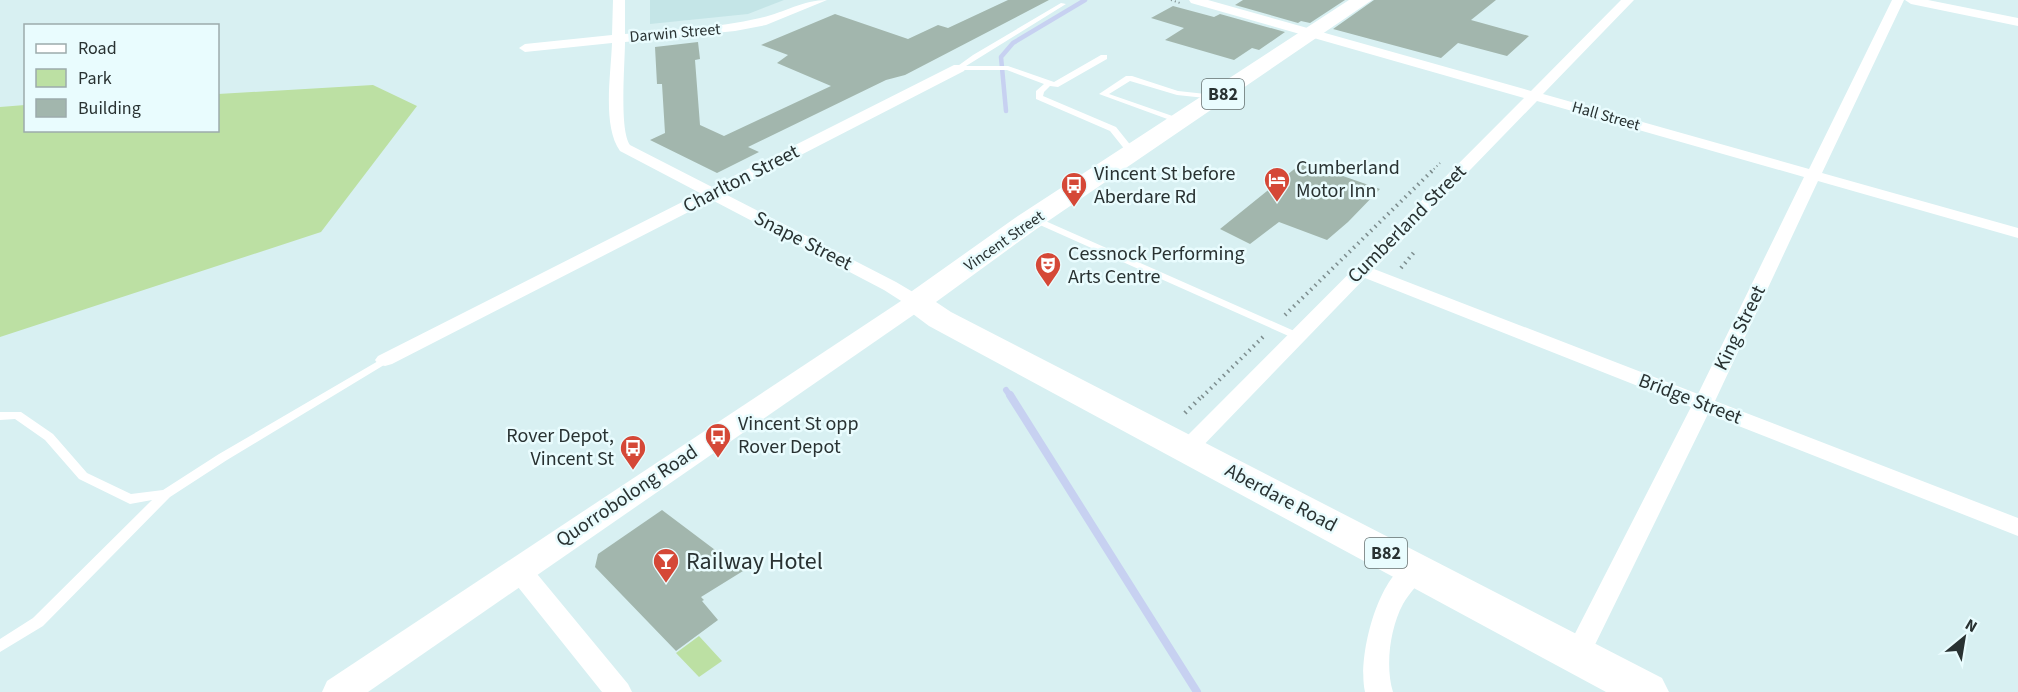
<svg xmlns="http://www.w3.org/2000/svg" width="2018" height="692" font-family="'Source Sans 3',sans-serif">
  <rect width="100%" height="100%" fill="#d8f0f2"/>
  <!-- built -->
  <path fill="#c4e5e7" d="M650 0H784L748 14 650 24Z"/>
  <!-- green -->
  <path fill="#bce0a3" d="M373 85 417 106 321 232 0 337V107L25 105 26 130H218V94Z
    M699 636 722 661 699 677 676 653Z"/>
  <g fill="none" stroke-linecap="round" stroke-linejoin="round">
    <!-- stream-far2 -->
    <path stroke="#c7d1f1" stroke-width="4.5" d="M1006 111 1001 57 1013 43 1085 0"/>
    <!-- stream-far1 -->
    <path stroke="#c7d1f1" stroke-width="6" d="M1006 390 1011 397"/>
    <!-- stream -->
    <path stroke="#c7d1f1" stroke-width="8" d="M1010 395 1197 692"/>
  </g>
  <!-- building -->
  <path fill="#a2b6ad" d="M1008 0H1049L905 75 886 80 748 147 759 152 717 173 650 140 665 133 662 84H657L655 47 698 42 700 59 695 60 700 125 724 136 831 86 777 63 788 55 761 45 835 14 908 39 938 25 948 28Z
    M1243 0H1345L1310 23 1301 21 1298 23 1235 5Z
    M1374 0H1496L1471 20 1529 36 1507 56 1458 43 1441 58 1333 29Z
    M1173 6 1214 17 1220 14 1285 32 1259 50 1252 48 1234 60 1165 40 1184 28 1151 18Z
    M1303 162 1380 189 1348 222 1327 240 1279 222 1250 244 1220 229Z
    M662 510 743 571 701 597 704 600 702 601 718 620 676 651 595 567 598 554Z"/>
  <g fill="none" stroke-linecap="round" stroke-linejoin="round">
    <!-- path-far2 -->
    <path stroke="#7d8d8e" stroke-width="2" stroke-dasharray="1 3" stroke-linecap="butt" d="M1171 0 1180 3
      M1431 172 1440 163"/>
    <!-- path-far1 -->
    <path stroke="#7d8d8e" stroke-width="4" stroke-dasharray="1.5 4.5" stroke-linecap="butt" d="M1401 268 1415 251
      M1285 315 1433 170
      M1202 397 1265 335"/>
    <!-- path -->
    <path stroke="#7d8d8e" stroke-width="4.5" stroke-dasharray="1.5 5" stroke-linecap="butt" d="M1185 413 1203 395"/>
    <!-- service -->
    <path fill="#fff" fill-rule="evenodd" d="M1061 3 1066 4 966 66H1008L1054 82 1101 55H1107V59L1058 87 1050 86 1044 92 1043 96 1116 127 1136 152V156H1130L1110 131 1036 99V91L1044 84 1007 70H959L955 68 973 55Z
      M1126 76H1132L1178 91 1215 95 1219 97 1215 99 1177 95 1130 81 1109 94 1184 120V124H1181L1099 94Z
      M1034 216 1301 334 1302 336 1301 338H1293L1031 221 1030 219Z
      M385 357 390 360 389 362 227 460 170 497 43 626 0 652V639L33 618 152 500 130 504 79 479 45 440 15 419 0 420V412H21L53 434 87 473 131 494 163 490 219 454Z"/>
    <!-- minor -->
    <path fill="#fff" fill-rule="evenodd" d="M613 0H625V34C670 30 716 28 760 18 784 13 802 0 827 0L766 25 735 31 625 42C625 63 619 130 630 145L712 187 954 65H964L966 68 964 71 725 194 896 282 923 298 925 302 923 306H909L884 290 712 200 392 364 385 366 378 364 375 360 378 356 700 193 620 151C602 126 611 74 612 43L525 52 519 48 525 44 612 35Z
      M1189 0H1208L1531 91 1621 0H1634L1543 94 1809 169 1892 0H1904L1822 173 2018 228V238L1818 181 1715 401 2018 518V536L1708 414 1586 663 1577 666 1568 663 1564 655 1691 407 1365 278 1195 454 1187 457 1179 454 1176 449 1179 444 1524 98 1191 3ZM1537 101 1804 177 1698 394 1374 269Z
      M1905 0H1928L2018 18V26L1911 4Z
      M1415 559 1424 562 1427 569C1421 582 1410 592 1403 604 1390 628 1385 666 1393 692H1365C1357 658 1378 571 1415 559Z
      M519 560 528 563 628 684 632 692H602L510 577 507 570 510 563Z"/>
    <!-- tertiary -->
    <path fill="#fff" fill-rule="evenodd" d="M916 295 925 297 928 302 925 307 368 692H322L327 681 907 297Z"/>
    <!-- primary -->
    <path fill="#fff" fill-rule="evenodd" d="M1349 0H1372L1035 230 936 302 951 312 1662 678 1669 692H1606L929 326 905 308 901 302 905 296 1015 218Z"/>
  </g>
  <!-- icons -->
  <defs>
    <g id="hotel-pin" transform="scale(1.35)"><path d="M0 17L-7.5 6A9.5 9.5 0 1 1 7.5 6Z" fill="#d54837" stroke="#e9fcfe"/><path d="M-6-4.5h1.5V1H6V5H4.5V3h-9V5H-6ZM-4 0a1.8 1.8 0 1 1 3.6 0ZM.5 0V-2.5h3Q6-2.5 6 0Z" fill="#fff"/></g>
    <g id="bus-pin" transform="scale(1.35)"><path d="M0 17L-7.5 6A9.5 9.5 0 1 1 7.5 6Z" fill="#d54837" stroke="#e9fcfe"/><path d="M-5-6H5V4H4V6H2V4H-2V6H-4V4H-5ZM-3.5-4V0h7V-4ZM-3.5 1.2v1.5H-2V1.2ZM2 1.2v1.5H3.5V1.2Z" fill="#fff"/></g>
    <g id="theatre-pin" transform="scale(1.35)"><path d="M0 17L-7.5 6A9.5 9.5 0 1 1 7.5 6Z" fill="#d54837" stroke="#e9fcfe"/><path d="M-5-5.5Q0-4 5-5.5V0Q5 5 0 6Q-5 5-5 0ZM-3.3-2.5H-1v1.5H-3.3ZM1-2.5H3.3v1.5H1ZM-2.8 1Q0 5.5 2.8 1Z" fill="#fff"/></g>
    <g id="bar-pin" transform="scale(1.35)"><path d="M0 17L-7.5 6A9.5 9.5 0 1 1 7.5 6Z" fill="#d54837" stroke="#e9fcfe"/><path d="M-6-5H6L.8 .8V4.5H3.5V6h-7V4.5H-.8V.8Z" fill="#fff"/></g>
  </defs>
  <g fill-rule="evenodd">
    <use href="#hotel-pin" x="1277" y="180"/>
    <use href="#bus-pin" x="1074" y="185"/>
    <use href="#theatre-pin" x="1048" y="265"/>
    <use href="#bus-pin" x="718" y="436"/>
    <use href="#bus-pin" x="633" y="448"/>
    <use href="#bar-pin" x="666" y="561"/>
  </g>
  <g text-anchor="middle" dominant-baseline="central" stroke-width="5" stroke-linejoin="round" paint-order="stroke">
    <!-- far-street labels -->
    <g font-size="16" fill="#293232" stroke="#e9fcfe">
      <text transform="translate(675 33) rotate(-5)">Darwin Street</text>
      <text transform="translate(1606 116) rotate(16)">Hall Street</text>
      <text transform="translate(1004 241) rotate(-35)">Vincent Street</text>
    </g>
    <!-- shield labels -->
    <g fill="#e9fcfe" stroke="#636f6f" stroke-width="1.5">
      <rect x="1202" y="79" width="42" height="30" rx="4.5"/>
      <rect x="1365" y="538" width="42" height="30" rx="4.5"/>
    </g>
    <g font-size="18" font-weight="bold" fill="#293232">
      <text x="1223" y="94">B82</text>
      <text x="1386" y="553">B82</text>
    </g>
    <!-- poi labels -->
    <g font-size="20" fill="#293232" stroke="#e9fcfe" text-anchor="start">
      <text x="1296" y="168">Cumberland<tspan x="1296" dy="23">Motor Inn</tspan></text>
      <text x="1094" y="174">Vincent St before<tspan x="1094" dy="23">Aberdare Rd</tspan></text>
      <text x="1068" y="254">Cessnock Performing<tspan x="1068" dy="23">Arts Centre</tspan></text>
      <text x="738" y="424">Vincent St opp<tspan x="738" dy="23">Rover Depot</tspan></text>
      <text x="614" y="436" text-anchor="end">Rover Depot,<tspan x="614" dy="23">Vincent St</tspan></text>
    </g>
    <!-- street labels -->
    <g font-size="20" fill="#293232" stroke="#e9fcfe">
      <text transform="translate(741 179) rotate(-27)">Charlton Street</text>
      <text transform="translate(1407 224) rotate(-45)">Cumberland Street</text>
      <text transform="translate(803 241) rotate(27)">Snape Street</text>
      <text transform="translate(1740 328) rotate(-64)">King Street</text>
      <text transform="translate(1690 399) rotate(21)">Bridge Street</text>
      <text transform="translate(627 496) rotate(-34)">Quorrobolong Road</text>
      <text transform="translate(1281 498) rotate(28)">Aberdare Road</text>
    </g>
    <!-- near-poi labels -->
    <g font-size="24" fill="#293232" stroke="#e9fcfe" text-anchor="start">
      <text x="686" y="561">Railway Hotel</text>
    </g>
  </g>
  <!-- legend -->
  <rect x="24" y="24" width="195" height="108" fill="#e9fcfe" stroke="#9cabac" stroke-width="1.5"/>
  <rect x="36" y="44" width="30" height="9" fill="#ffffff" stroke="#9cabac" stroke-width="1.5"/>
  <text x="78" y="54" font-size="18" fill="#293232">Road</text>
  <rect x="36" y="69" width="30" height="18" fill="#bce0a3" stroke="#9cabac" stroke-width="1.5"/>
  <text x="78" y="84" font-size="18" fill="#293232">Park</text>
  <rect x="36" y="99" width="30" height="18" fill="#a2b6ad" stroke="#9cabac" stroke-width="1.5"/>
  <text x="78" y="114" font-size="18" fill="#293232">Building</text>
  <!-- north arrow -->
  <g transform="translate(1964 638) rotate(30)" stroke="#e9fcfe" stroke-width="4.5" paint-order="stroke">
  <path d="M0-4.5L10 22L0 15L-10 22Z" fill="#293232"/>
  <text y="-9" font-size="16" font-weight="bold" text-anchor="middle" fill="#293232">N</text>
  </g>
</svg>
